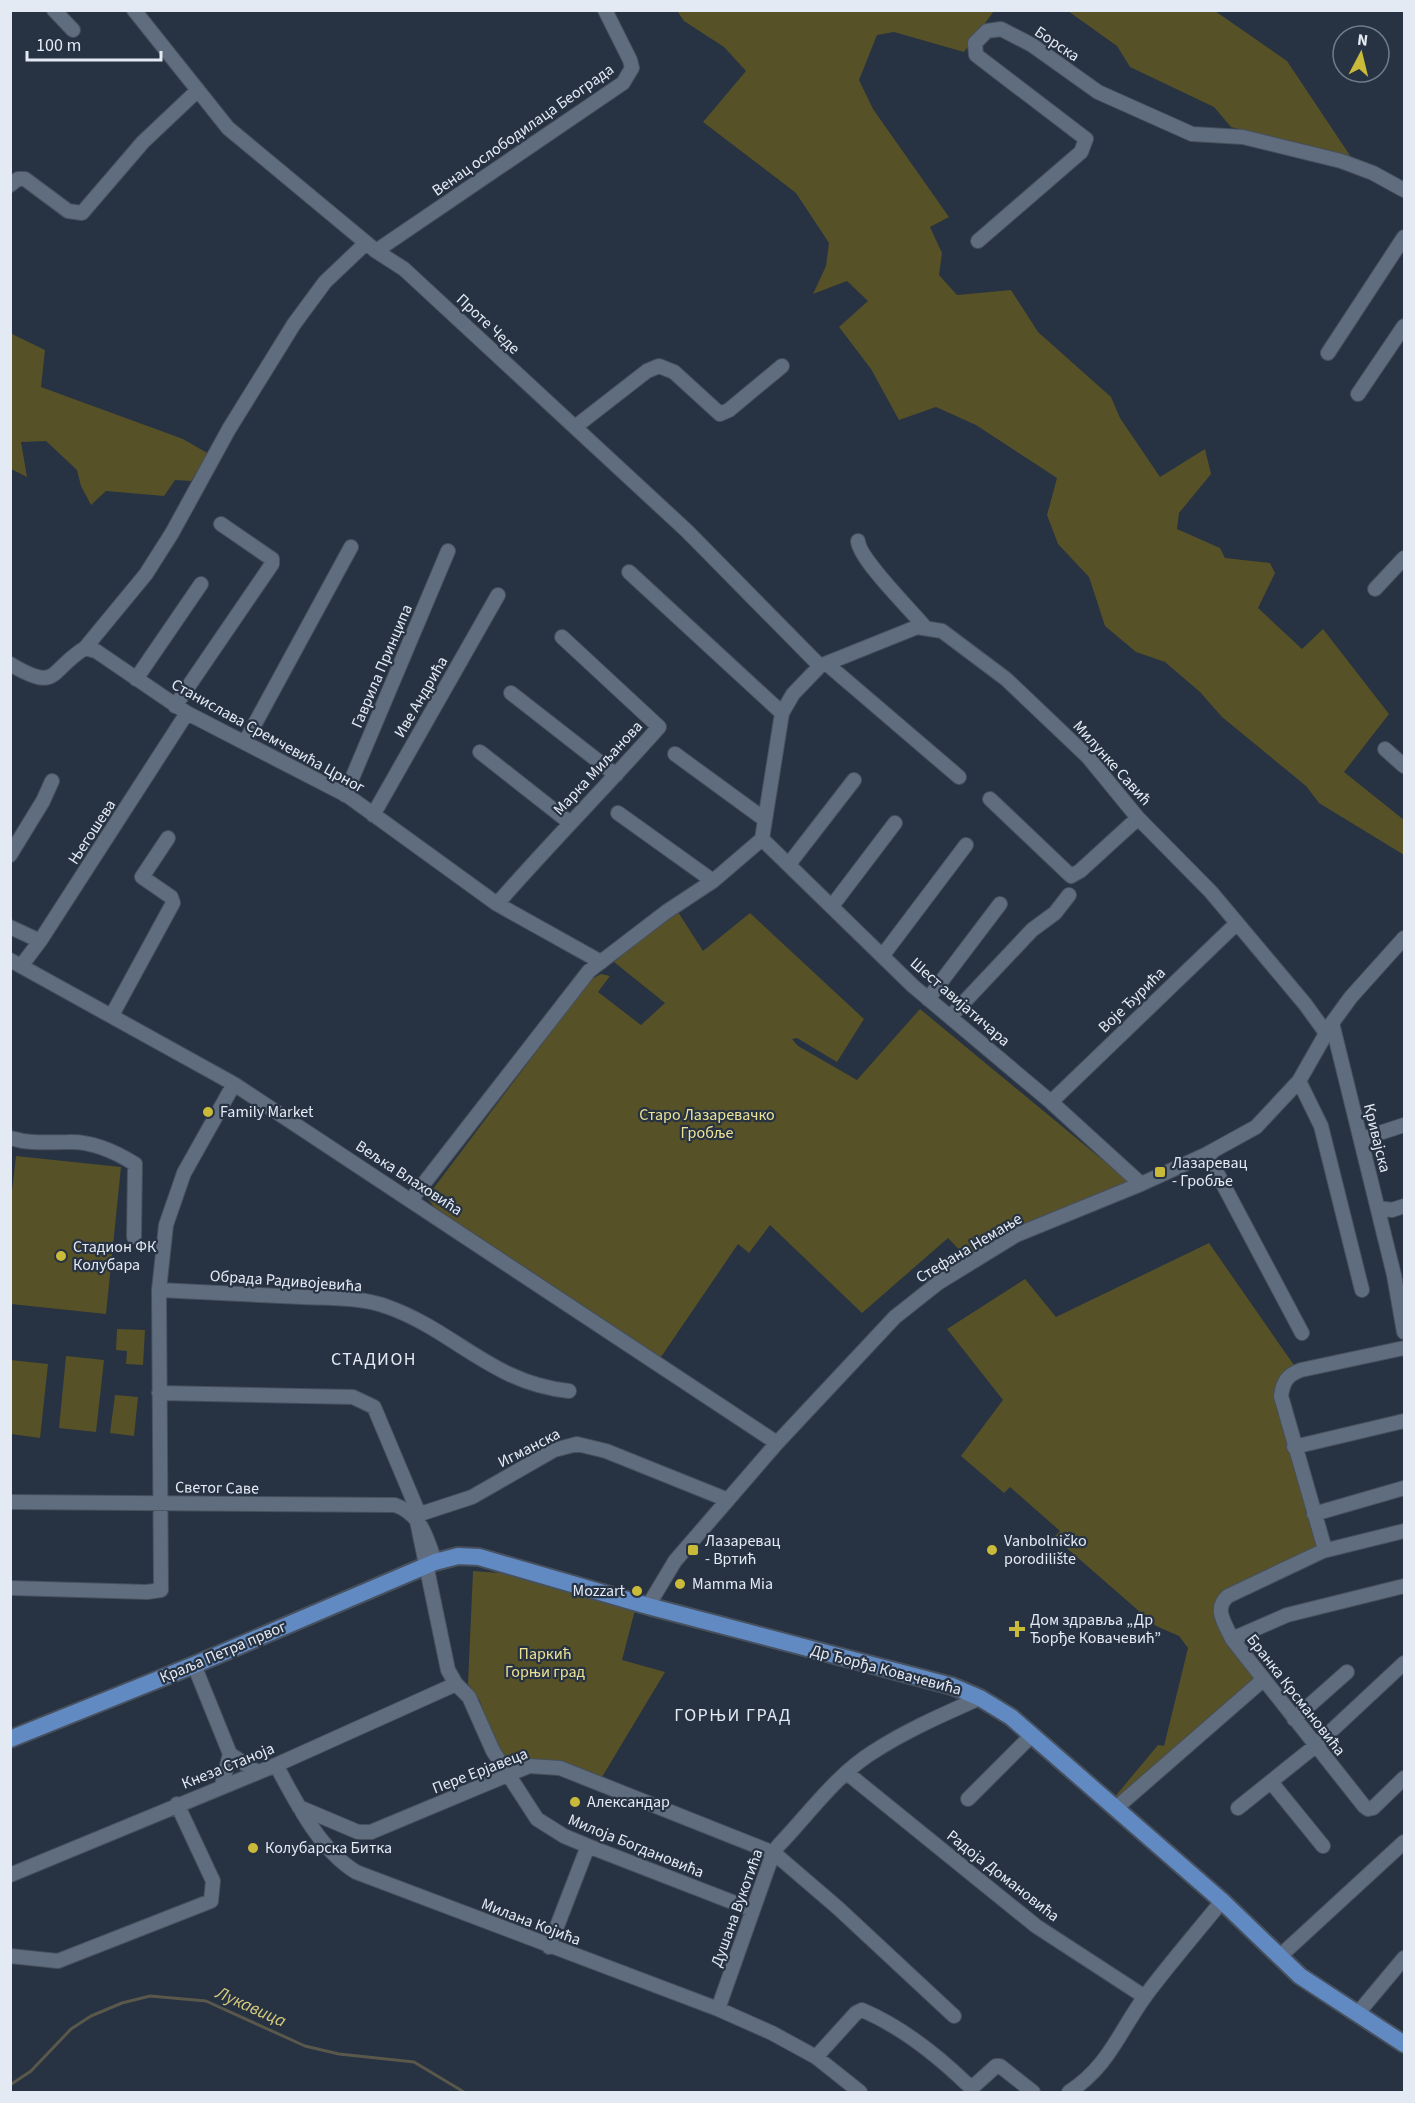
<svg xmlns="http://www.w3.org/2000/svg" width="1415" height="2103" font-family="'Source Sans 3',sans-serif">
  <rect width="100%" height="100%" fill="#273242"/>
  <!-- green -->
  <path fill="#565127" d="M677 11H994L964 52 894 32 877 35 859 80 873 109 949 217 930 227 942 253 939 275 957 295 1011 290 1038 332 1111 397 1120 418 1160 477 1205 449 1211 474 1179 513 1177 529 1220 548 1225 558 1270 563 1275 573 1258 608 1302 649 1323 629 1389 714 1344 772 1404 820V855L1319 803 1306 786 1222 717 1200 692 1165 662 1136 652 1105 626 1089 577 1058 544 1047 515 1057 478 976 425 936 407 899 420 871 369 839 327 868 301 847 281 813 294 826 266 829 243 796 193 703 122 746 71 724 47 684 21Z
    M1068 11H1215L1287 61 1353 160 1231 127 1214 107 1130 67 1117 46Z
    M10 333 45 350 41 387 183 439 209 454 191 481 175 480 164 496 106 491 91 505 81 486 77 470 46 441 21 442 27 477 11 469Z
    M678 912 703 951 750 913 864 1019 837 1062 797 1038 792 1039 798 1046 857 1080 920 1009 1133 1185 967 1258 948 1238 862 1313 770 1225 749 1253 738 1244 661 1357 434 1207 428 1199 430 1193 590 980 601 974 610 976 598 992 641 1025 665 1003 614 962 653 928Z
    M16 1156 121 1167 106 1314 11 1304 10 1209Z
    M1209 1243 1296 1368 1284 1374 1318 1549 1217 1599 1215 1608 1260 1677 1117 1803 1113 1799 1158 1745 1164 1746 1188 1648 1179 1636 1156 1626 1054 1537 1060 1531 1010 1487 1004 1493 961 1456 1003 1400 947 1329 1025 1279 1056 1317Z
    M117 1329 145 1330 143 1365 126 1364 127 1351 116 1350Z
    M66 1356 104 1360 96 1432 59 1428Z
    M11 1360 48 1364 40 1438 11 1434Z
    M115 1395 138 1397 134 1436 110 1433Z
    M473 1571 513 1574 635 1610 622 1660 665 1672 602 1777C570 1766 540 1754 507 1765L492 1737 480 1701 468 1684Z"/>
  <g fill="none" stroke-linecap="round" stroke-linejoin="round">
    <!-- stream -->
    <path stroke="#59584b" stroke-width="3" d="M10 2085 31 2071 71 2029 91 2016 122 2003 150 1996 206 2001 305 2046 339 2054 414 2062 464 2092"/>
    <!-- minor casing -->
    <g stroke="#47505d" stroke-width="16">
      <path id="minor" d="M54 10 73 30
        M134 10 228 128 376 251 404 269 687 531 820 666
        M10 185 18 179H25L68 211 82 213 143 142 198 90
        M978 241 1081 152 1086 139 976 55 975 43 987 31 1001 29 1032 45 1098 92 1192 134 1243 137 1341 161 1373 173 1404 190
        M376 251 623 83 632 68 630 60 605 10
        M1328 353 1404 237
        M1358 394 1404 326
        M575 427 647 371 659 366 674 372 720 414 729 410 782 366
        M858 541C859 559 910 609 924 626
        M629 572 782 713
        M1375 589 1404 558
        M85 648 146 574 172 533 229 429 294 324 325 282 366 243
        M10 664C59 693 48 671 85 648L96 651 187 713 348 796 497 904 601 962
        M827 664 959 777
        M136 679 201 584
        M511 693 616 775
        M175 706 272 564V559L266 555 221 524
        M245 742 351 547
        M1385 749 1404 766
        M480 752 569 822
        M675 754 764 819
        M345 795 448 551
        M990 799 1071 876 1080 871 1138 818
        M618 813 713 881
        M373 815 498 595
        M762 839 913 986 1051 1102 1141 1184
        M10 855 43 801 52 781
        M789 864 854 780
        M497 904C550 843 606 787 659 727L562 637
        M832 906 895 823
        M10 927 40 941
        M883 955 966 845
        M10 960 234 1084 777 1443
        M21 966 40 941 187 713
        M928 999 1000 904
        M112 1015 173 903 171 897 142 877 168 838
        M950 1017 1032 930 1055 913 1069 895
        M1332 1023 1394 1275 1404 1332
        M1299 1081 1321 1126 1362 1290
        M1051 1102 1237 923
        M10 1138C30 1144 47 1142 68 1142 91 1141 116 1152 135 1164L134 1237
        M1361 1139 1404 1125
        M1207 1154 1302 1333
        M411 1200 589 971 666 912 713 881 762 839 782 713 793 694 820 666 917 627 942 631 1006 679 1088 757 1138 818 1211 892 1305 1004 1326 1033
        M1378 1208 1392 1210 1404 1206
        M159 1290C207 1292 254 1295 302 1297 329 1298 362 1297 388 1307 455 1331 492 1383 569 1391
        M1404 1348 1301 1370C1287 1375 1283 1382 1281 1396L1324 1546 1323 1551 1228 1596C1213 1609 1225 1623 1232 1639L1364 1806 1368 1809 1373 1808 1404 1778
        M159 1393 353 1397 374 1407 419 1514
        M1294 1447 1404 1421
        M10 1502 395 1505C421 1514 427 1538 435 1562
        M1314 1514 1404 1488
        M414 1516 472 1497 554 1450 577 1444 606 1451 728 1500
        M417 1521 448 1670 456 1684 469 1697 493 1751 537 1819 564 1836 588 1846 753 1910
        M1323 1551 1404 1531
        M10 1588 147 1592 161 1590 159 1290 166 1225 184 1173 234 1084
        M648 1606 675 1561 777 1443 895 1317 938 1283 1016 1235 1141 1184 1207 1154 1256 1127 1299 1081 1332 1023 1351 997 1404 938
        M1232 1639 1287 1615 1404 1586
        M194 1665 230 1754 257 1772
        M1294 1719 1347 1672
        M276 1765C296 1802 319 1849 356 1872L718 2009 772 2033 816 2057 860 2092
        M847 1773 1036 1926 1145 1997
        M1271 1782 1323 1846
        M222 1785 230 1754
        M968 1799 1032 1735
        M299 1807 358 1832H371L529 1766 560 1768 774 1853 838 1908 954 2016
        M1116 1808 1264 1679
        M1238 1808 1314 1747 1404 1663
        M10 1875 276 1765 456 1684
        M549 1947 588 1846
        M10 1956 58 1961 211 1901 213 1881 177 1804
        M1279 1957 1404 1842
        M718 2009 771 1859 778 1846C808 1815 836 1775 873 1752 907 1730 944 1714 980 1698
        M1358 2013 1404 1958
        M816 2057 856 2013 862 2010C902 2027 937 2055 968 2085H975L996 2066H1000L1033 2092
        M1069 2092C1109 2066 1119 2032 1146 1995 1170 1963 1197 1932 1222 1901"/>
    </g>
    <!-- major casing -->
    <g stroke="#47505d" stroke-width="20">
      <path id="major" d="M10 1739 194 1665 435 1562 458 1556 479 1557 648 1606 952 1686 980 1698 1011 1717 1222 1901 1300 1976 1404 2044"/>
    </g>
    <!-- minor -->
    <use href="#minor" stroke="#606d7f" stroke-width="14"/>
    <!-- major -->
    <use href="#major" stroke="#6189c2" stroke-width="16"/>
  </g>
  <!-- markers -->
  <g fill="#caba39" stroke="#273242" stroke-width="2">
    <circle cx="208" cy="1112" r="6"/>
    <rect x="1154" y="1166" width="12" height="12" rx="3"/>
    <circle cx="61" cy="1256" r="6"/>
    <rect x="687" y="1544" width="12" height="12" rx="3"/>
    <circle cx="992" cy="1550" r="6"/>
    <circle cx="680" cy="1584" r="6"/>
    <circle cx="637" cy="1591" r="6"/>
    <path d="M1014 1620h6v6h6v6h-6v6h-6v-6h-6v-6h6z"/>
    <circle cx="575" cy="1802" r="6"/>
    <circle cx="253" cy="1848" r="6"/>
  </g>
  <g text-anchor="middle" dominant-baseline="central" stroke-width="4.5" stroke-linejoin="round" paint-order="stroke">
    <!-- street labels -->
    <g font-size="16" fill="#e3eaf4" stroke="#273242">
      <text transform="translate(1057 44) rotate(34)">Борска</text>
      <text transform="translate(523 130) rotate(-35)">Венац ослободилаца Београда</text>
      <text transform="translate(488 324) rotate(43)">Проте Чеде</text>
      <text transform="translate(382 666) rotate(-67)">Гаврила Принципа</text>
      <text transform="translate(421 697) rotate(-60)">Иве Андрића</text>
      <text transform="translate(268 736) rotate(29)">Станислава Сремчевића Црног</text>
      <text transform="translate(1112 763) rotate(48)">Милунке Савић</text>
      <text transform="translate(598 768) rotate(-47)">Марка Миљанова</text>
      <text transform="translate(92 832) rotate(-57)">Његошева</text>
      <text transform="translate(1132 1000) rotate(-44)">Воје Ђурића</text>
      <text transform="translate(960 1002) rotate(41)">Шест авијатичара</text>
      <text transform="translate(1377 1138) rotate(76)">Кривајска</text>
      <text transform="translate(409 1178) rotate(33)">Вељка Влаховића</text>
      <text transform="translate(969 1248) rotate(-31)">Стефана Немање</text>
      <text transform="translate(286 1281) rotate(4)">Обрада Радивојевића</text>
      <text transform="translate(529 1448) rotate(-27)">Игманска</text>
      <text transform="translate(217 1488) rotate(1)">Светог Саве</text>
      <text transform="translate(223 1652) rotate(-23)">Краља Петра првог</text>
      <text transform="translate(886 1670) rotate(15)">Др Ђорђа Ковачевића</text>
      <text transform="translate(1296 1695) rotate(52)">Бранка Крсмановића</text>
      <text transform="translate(228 1766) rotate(-22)">Кнеза Станоја</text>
      <text transform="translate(480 1771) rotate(-21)">Пере Ерјавеца</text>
      <text transform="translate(636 1846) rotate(22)">Милоја Богдановића</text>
      <text transform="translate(1003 1876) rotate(38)">Радоја Домановића</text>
      <text transform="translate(737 1908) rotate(-70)">Душана Вукотића</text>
      <text transform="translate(531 1922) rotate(21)">Милана Којића</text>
    </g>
    <!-- poi labels -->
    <g font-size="16" fill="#e3eaf4" stroke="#273242" text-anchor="start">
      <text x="220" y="1112">Family Market</text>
      <text x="1172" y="1163">Лазаревац<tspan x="1172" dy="18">- Гробље</tspan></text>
      <text x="73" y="1247">Стадион ФК<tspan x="73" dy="18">Колубара</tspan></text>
      <text x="705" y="1541">Лазаревац<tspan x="705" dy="18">- Вртић</tspan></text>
      <text x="1004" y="1541">Vanbolničko<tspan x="1004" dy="18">porodilište</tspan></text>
      <text x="692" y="1584">Mamma Mia</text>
      <text x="625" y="1591" text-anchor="end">Mozzart</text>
      <text x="1030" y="1620">Дом здравља „Др<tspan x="1030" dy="18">Ђорђе Ковачевић”</tspan></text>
      <text x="587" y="1802">Александар</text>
      <text x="265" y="1848">Колубарска Битка</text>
    </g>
    <!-- park labels -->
    <g font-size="16" fill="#ece293" stroke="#273242">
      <text x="707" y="1115">Старо Лазаревачко<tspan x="707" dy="18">Гробље</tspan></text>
      <text x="545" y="1654">Паркић<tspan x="545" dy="18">Горњи град</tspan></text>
    </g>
    <!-- neighbourhood labels -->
    <g font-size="18" letter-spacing="1.5" fill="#e3eaf4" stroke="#273242">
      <text x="374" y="1359">СТАДИОН</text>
      <text x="733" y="1715">ГОРЊИ ГРАД</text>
    </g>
    <!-- water labels -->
    <g font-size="18" font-style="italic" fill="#d5cb7d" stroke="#273242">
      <text transform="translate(251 2007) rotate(24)">Лукавица</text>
    </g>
  </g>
  <!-- border -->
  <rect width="1415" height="2103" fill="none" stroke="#e3eaf4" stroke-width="24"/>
  <!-- north arrow -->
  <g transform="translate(1361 54) rotate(7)"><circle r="28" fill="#273242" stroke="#727c89" stroke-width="1.5"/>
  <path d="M0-4.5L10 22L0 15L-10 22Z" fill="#caba39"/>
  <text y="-9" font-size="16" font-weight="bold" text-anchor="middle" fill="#e3eaf4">N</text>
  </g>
  <!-- scale -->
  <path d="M27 51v9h134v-9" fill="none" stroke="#e3eaf4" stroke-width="3"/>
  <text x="36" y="51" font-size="18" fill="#e3eaf4" stroke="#273242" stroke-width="4.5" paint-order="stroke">100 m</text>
</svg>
